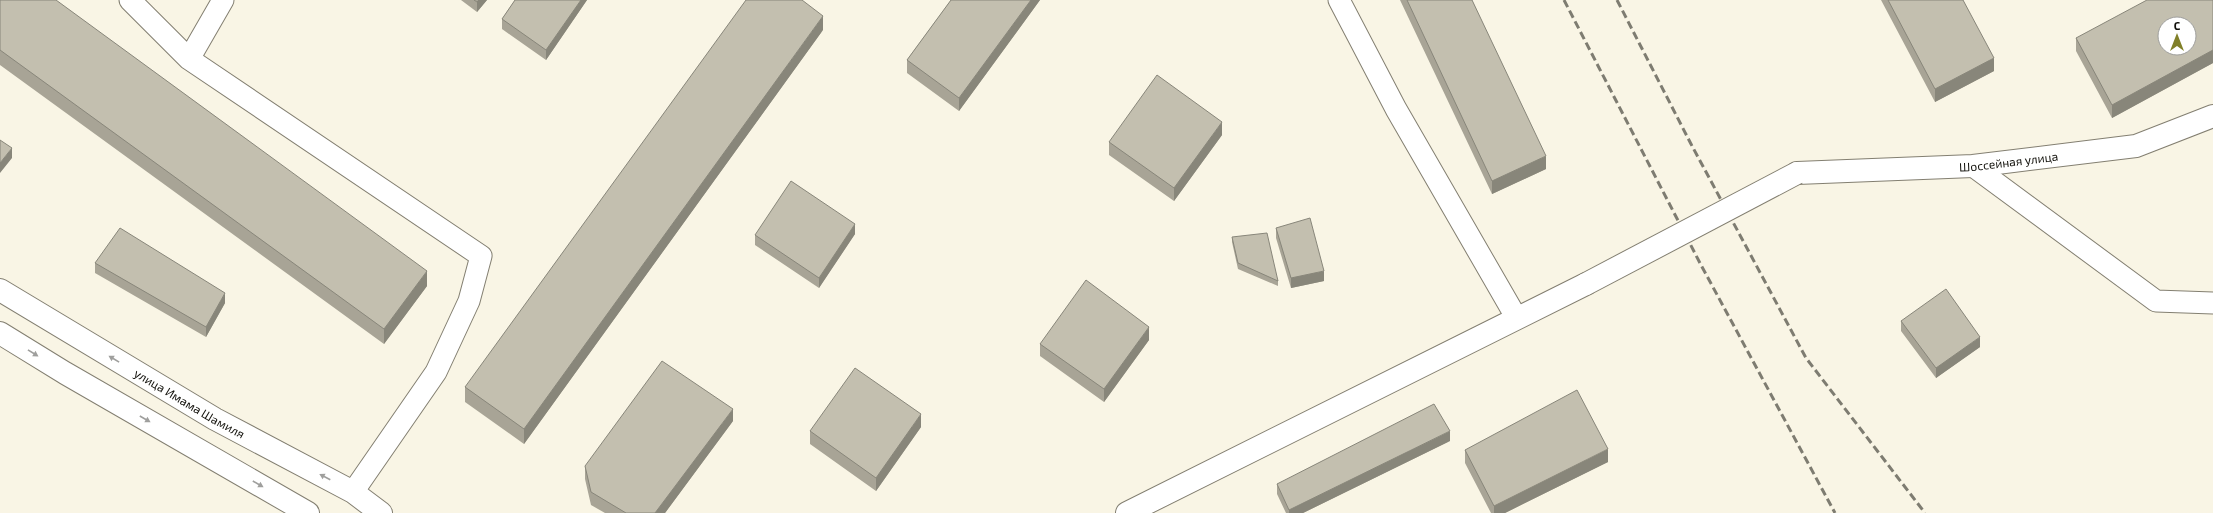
<svg xmlns="http://www.w3.org/2000/svg" width="2213" height="513" font-family="'Exo 2',sans-serif">
  <rect width="100%" height="100%" fill="#f9f5e5"/>
  <g fill="none" stroke-linecap="round" stroke-linejoin="round">
    <!-- service casing -->
    <g stroke="#837f71" stroke-width="23">
      <path id="service" d="M130 0 189 59 481 256 469 301 436 372 353 492
        M1339 0 1396 109 1516 317
        M189 59 223 0
        M1973 166 2156 301 2213 303"/>
    </g>
    <!-- minor casing -->
    <g stroke="#837f71" stroke-width="24">
      <g id="minor">
        <path id="s1" d="M1797 173 1973 166 2136 146 2213 116"/>
        <path d="M1127 513 1586 284"/>
      </g>
    </g>
    <!-- secondary casing -->
    <g stroke="#837f71" stroke-width="24">
      <g id="secondary">
        <path id="s2" d="M0 290 215 419 353 492 381 513"/>
        <path d="M0 333 65 373 308 513"/>
      </g>
    </g>
    <!-- service -->
    <use href="#service" stroke="#fff" stroke-width="21"/>
    <!-- minor -->
    <use href="#minor" stroke="#fff" stroke-width="22"/>
    <!-- secondary -->
    <use href="#secondary" stroke="#fff" stroke-width="22"/>
    <!-- rail -->
    <path stroke="#7e7c71" stroke-width="3" stroke-dasharray="8 4" stroke-linecap="butt" d="M1564 0 1701 265 1835 513
      M1617 0 1691 144 1806 358 1925 513"/>
    <!-- minor-bridge casing -->
    <g stroke="#837f71" stroke-width="24" stroke-linecap="butt">
      <path id="minor-bridge" d="M1586 284 1797 173"/>
    </g>
    <!-- minor-bridge -->
    <use href="#minor-bridge" stroke="#fff" stroke-width="22"/>
  </g>
  <!-- wall -->
  <path fill="#a8a496" d="M0 0 427 286 384 344 0 65Z
    M461 0H487L477 12Z
    M515 0H587L546 60 502 29V19Z
    M951 0H1040L959 111 907 73V60Z
    M1400 0H1472L1546 169 1492 194Z
    M1881 0H1963L1994 71 1935 102Z
    M2213 0V63L2112 118 2076 51V38Z
    M823 30 524 444 465 402V387Z
    M1222 135 1174 201 1109 155V142Z
    M1276 228 1324 281 1291 288 1276 238Z
    M855 234 819 288 755 245V235Z
    M1232 237 1278 281V286L1238 269 1232 242Z
    M95 263 225 303 206 337 95 273Z
    M1901 321 1980 347 1936 378 1901 331Z
    M1149 340 1104 402 1040 356V344Z
    M733 421 665 513H605L591 505 585 479V466Z
    M921 427 876 491 810 444V431Z
    M1450 441 1303 513H1286L1277 494V484Z
    M1465 450 1608 462 1505 513H1491L1465 463Z"/>
  <!-- shaded-wall -->
  <path fill="#88867a" d="M479 0H487L477 12V2Z
    M581 0H587L546 60V50Z
    M1031 0H1040L959 111V98Z
    M823 16V30L524 444V429Z
    M2213 50V63L2112 118V105Z
    M1994 58V71L1935 102V89Z
    M1222 122V135L1174 201V188Z
    M12 148V158L0 173V163Z
    M1546 156V169L1492 194V181Z
    M855 224V234L819 288V278Z
    M427 271V286L384 344V329Z
    M1324 271V281L1291 288V278Z
    M225 293V303L206 337V327Z
    M1149 327V340L1104 402V389Z
    M1980 337V347L1936 378V368Z
    M733 409V421L665 513H655Z
    M921 414V427L876 491V478Z
    M1450 431V441L1303 513H1289V510Z
    M1608 449V462L1505 513H1494V506Z"/>
  <!-- building -->
  <path fill="#c3bfaf" stroke="#88867a" fill-rule="evenodd" d="M0 0H56L427 271 384 329 0 50Z
    M474 0H479L477 2Z
    M515 0H581L546 50 502 19Z
    M746 0H802L823 16 524 429 465 387Z
    M951 0H1031L959 98 907 60Z
    M1407 0H1472L1546 156 1492 181Z
    M1888 0H1963L1994 58 1935 89Z
    M2147 0H2213V50L2112 105 2076 38ZM2165 24H2189V48H2165Z
    M1157 75 1222 122 1174 188 1109 142Z
    M0 140 12 148 0 163Z
    M791 181 855 224 819 278 755 235Z
    M1310 218 1324 271 1291 278 1276 228Z
    M120 228 225 293 206 327 95 263Z
    M1267 233 1278 281 1238 263 1232 237Z
    M1086 280 1149 327 1104 389 1040 344Z
    M1946 289 1980 337 1936 368 1901 321Z
    M662 361 733 409 655 513H626L591 492 585 466Z
    M855 368 921 414 876 478 810 431Z
    M1577 390 1608 449 1494 506 1465 450Z
    M1434 404 1450 431 1289 510 1277 484Z"/>
  <!-- one-way arrows -->
  <defs><path id="oneway-solid" d="M-6-.8H1V-3.2L6.5 0L1 3.2V.8H-6Z"/></defs>
  <g fill="#9f9f9d">
    <use href="#oneway-solid" transform="translate(33 353) rotate(32)"/>
    <use href="#oneway-solid" transform="translate(114 359) rotate(-149)"/>
    <use href="#oneway-solid" transform="translate(145 419) rotate(30)"/>
    <use href="#oneway-solid" transform="translate(325 477) rotate(-152)"/>
    <use href="#oneway-solid" transform="translate(258 484) rotate(30)"/>
  </g>
  <g text-anchor="middle" dominant-baseline="central" stroke-width="3" stroke-linejoin="round" paint-order="stroke">
    <!-- street labels -->
    <g font-size="12" fill="#100f09" stroke="#fff">
      <text stroke="none"><textPath href="#s1" startOffset="212">Шоссейная улица</textPath></text>
      <text stroke="none"><textPath href="#s2" startOffset="221">улица Имама Шамиля</textPath></text>
    </g>
  </g>
  <!-- north arrow -->
  <g transform="translate(2177 36)"><circle r="19" fill="#ffffff" stroke="#9f9f9d"/>
  <path d="M0-3L7 15L0 10L-7 15Z" fill="#818029"/>
  <text y="-6" font-size="11" font-weight="bold" text-anchor="middle" fill="#100f09">С</text>
  </g>
</svg>
